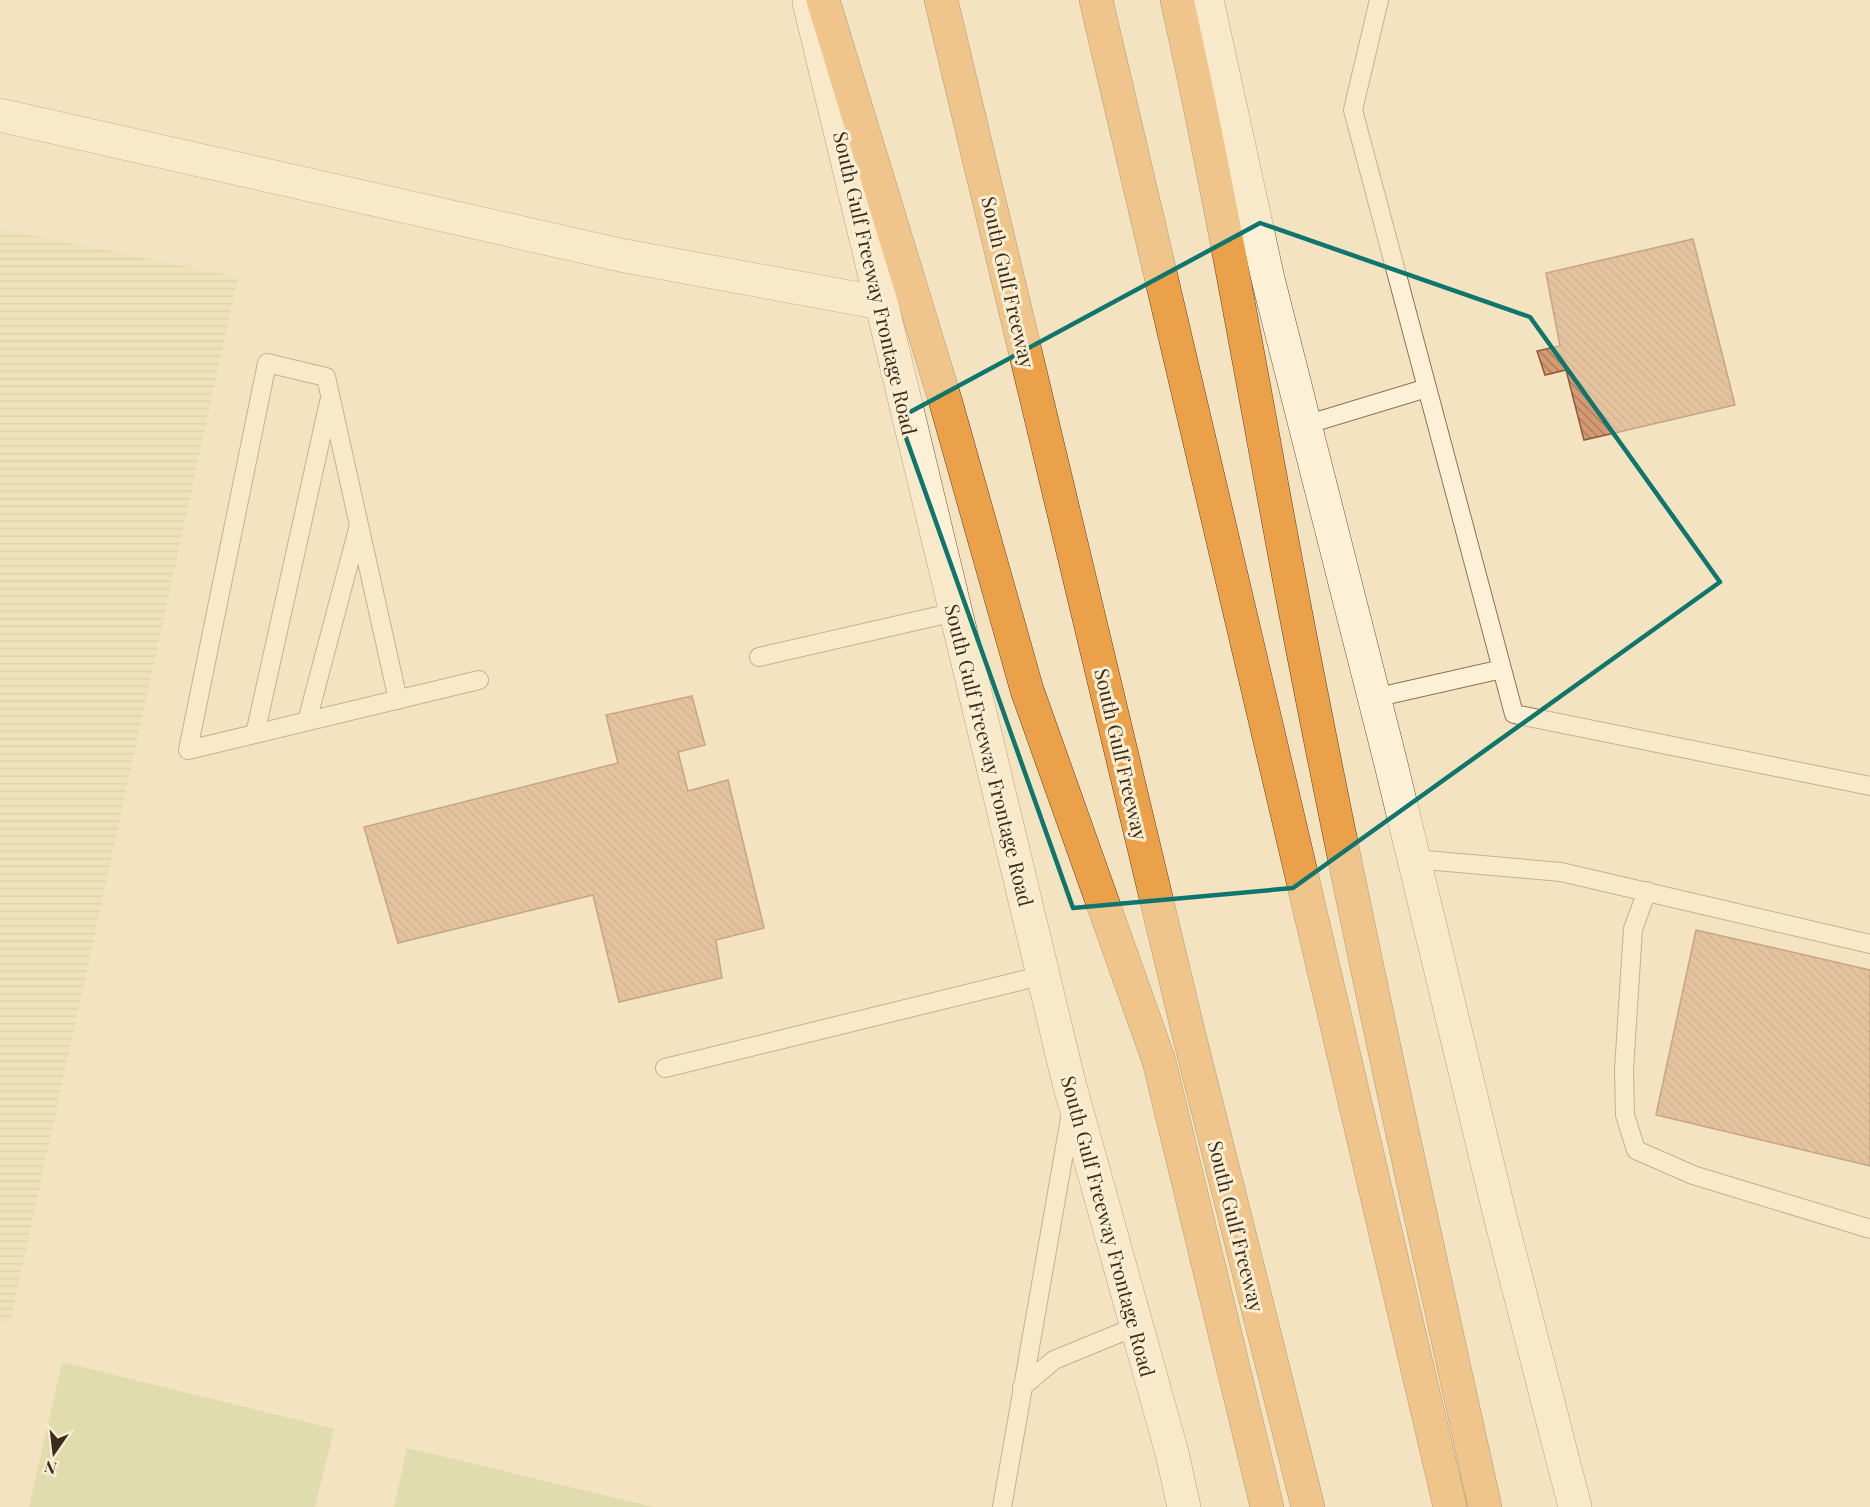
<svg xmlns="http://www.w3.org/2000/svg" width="1870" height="1507" font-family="'Playfair Display',serif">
  <defs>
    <pattern id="farmland-rules" width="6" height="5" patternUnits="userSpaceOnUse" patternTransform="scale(1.5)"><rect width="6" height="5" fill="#e9dfae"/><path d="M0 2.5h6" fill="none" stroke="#c9c095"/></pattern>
    <pattern id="building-back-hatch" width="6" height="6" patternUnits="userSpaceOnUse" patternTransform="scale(1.5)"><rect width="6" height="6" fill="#d59a73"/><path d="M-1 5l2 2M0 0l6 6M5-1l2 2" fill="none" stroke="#ae7e5e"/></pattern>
  </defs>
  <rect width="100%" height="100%" fill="#f3e3c1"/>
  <!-- farmland -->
  <path fill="url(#farmland-rules)" d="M0 229 238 277 10 1323 0 1321Z"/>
  <!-- grass -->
  <path fill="#ccd294" d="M62 1362 334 1429 315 1507H29Z
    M407 1448 654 1507H394Z"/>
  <!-- building -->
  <path fill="url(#building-back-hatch)" stroke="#915a39" stroke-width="1.5" d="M1693 239 1735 405 1584 440 1566 370 1545 375 1537 351 1560 346 1546 273Z
    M692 696 705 745 678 752 688 791 728 780 764 928 716 940 722 978 619 1002 593 895 398 943 364 827 618 763 606 715Z
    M1696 930 1870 970V1166L1656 1115Z"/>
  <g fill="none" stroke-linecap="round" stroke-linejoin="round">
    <!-- service casing -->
    <g stroke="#8f7356" stroke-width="20">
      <path id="service" d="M1379 0 1353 110 1514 714 1870 786
        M1305 425 1427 388
        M759 657 955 612
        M1374 698 1502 669
        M398 700 326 377 267 363 188 750 479 680
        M307 721 358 529
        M255 734 329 402
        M1414 859 1561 872 1870 944
        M1647 891 1633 929 1624 1070 1625 1115 1636 1150 1693 1175 1870 1229
        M665 1068 1044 975
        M1022 1387 1054 1360 1137 1326
        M1002 1507 1071 1113"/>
    </g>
    <!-- minor casing -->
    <g stroke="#8f7356" stroke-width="34">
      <path id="minor" d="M0 115 620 255 881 303"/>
    </g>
    <!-- secondary casing -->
    <g stroke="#70543a" stroke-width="34">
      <path id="secondary" d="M1207 0 1268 279 1390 760 1500 1216 1575 1507
        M809 2 1069 1083 1172 1453 1184 1507"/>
    </g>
    <!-- motorway casing -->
    <g stroke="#5c412b" stroke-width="34">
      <path id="motorway" d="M823 0 946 403 1027 690 1159 1061 1267 1507
        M941 0 1187 1027 1308 1507
        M1096 0 1450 1507
        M1177 0C1223 204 1257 410 1296 615 1353 913 1419 1210 1485 1507"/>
    </g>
    <!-- service -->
    <use href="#service" stroke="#fcf0d6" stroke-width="18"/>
    <!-- minor -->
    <use href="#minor" stroke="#fcf0d6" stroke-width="33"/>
    <!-- secondary -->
    <use href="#secondary" stroke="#fcf0d6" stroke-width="33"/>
    <!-- motorway -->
    <use href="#motorway" stroke="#eba149" stroke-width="33"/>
  </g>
  <!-- marked area -->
  <path d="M0 0H1870V1507H0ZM1260 223 1530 317 1720 582 1293 888 1073 908 899 418Z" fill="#f3e3c1" fill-opacity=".55" fill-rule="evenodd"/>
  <path fill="none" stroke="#0f766e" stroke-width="4.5" stroke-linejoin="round" d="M1260 223 1530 317 1720 582 1293 888 1073 908 899 418Z"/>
  <g text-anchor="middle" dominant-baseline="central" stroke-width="6" stroke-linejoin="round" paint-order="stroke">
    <!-- street labels -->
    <g font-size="20" fill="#3d2b1c" stroke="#f9edd2">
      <text transform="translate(1009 282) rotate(77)">South Gulf Freeway</text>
      <text transform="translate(876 283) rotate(77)">South Gulf Freeway Frontage Road</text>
      <text transform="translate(1122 754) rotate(77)">South Gulf Freeway</text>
      <text transform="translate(990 755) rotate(76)">South Gulf Freeway Frontage Road</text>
      <text transform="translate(1109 1226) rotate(75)">South Gulf Freeway Frontage Road</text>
      <text transform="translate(1237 1226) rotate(76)">South Gulf Freeway</text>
    </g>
  </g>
  <!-- north arrow -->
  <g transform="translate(54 1453) rotate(194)" stroke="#f9edd2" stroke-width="4.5" paint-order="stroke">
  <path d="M0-4.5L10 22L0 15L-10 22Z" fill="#3d2b1c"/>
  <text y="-9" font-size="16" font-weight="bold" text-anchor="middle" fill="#3d2b1c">N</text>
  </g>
</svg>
